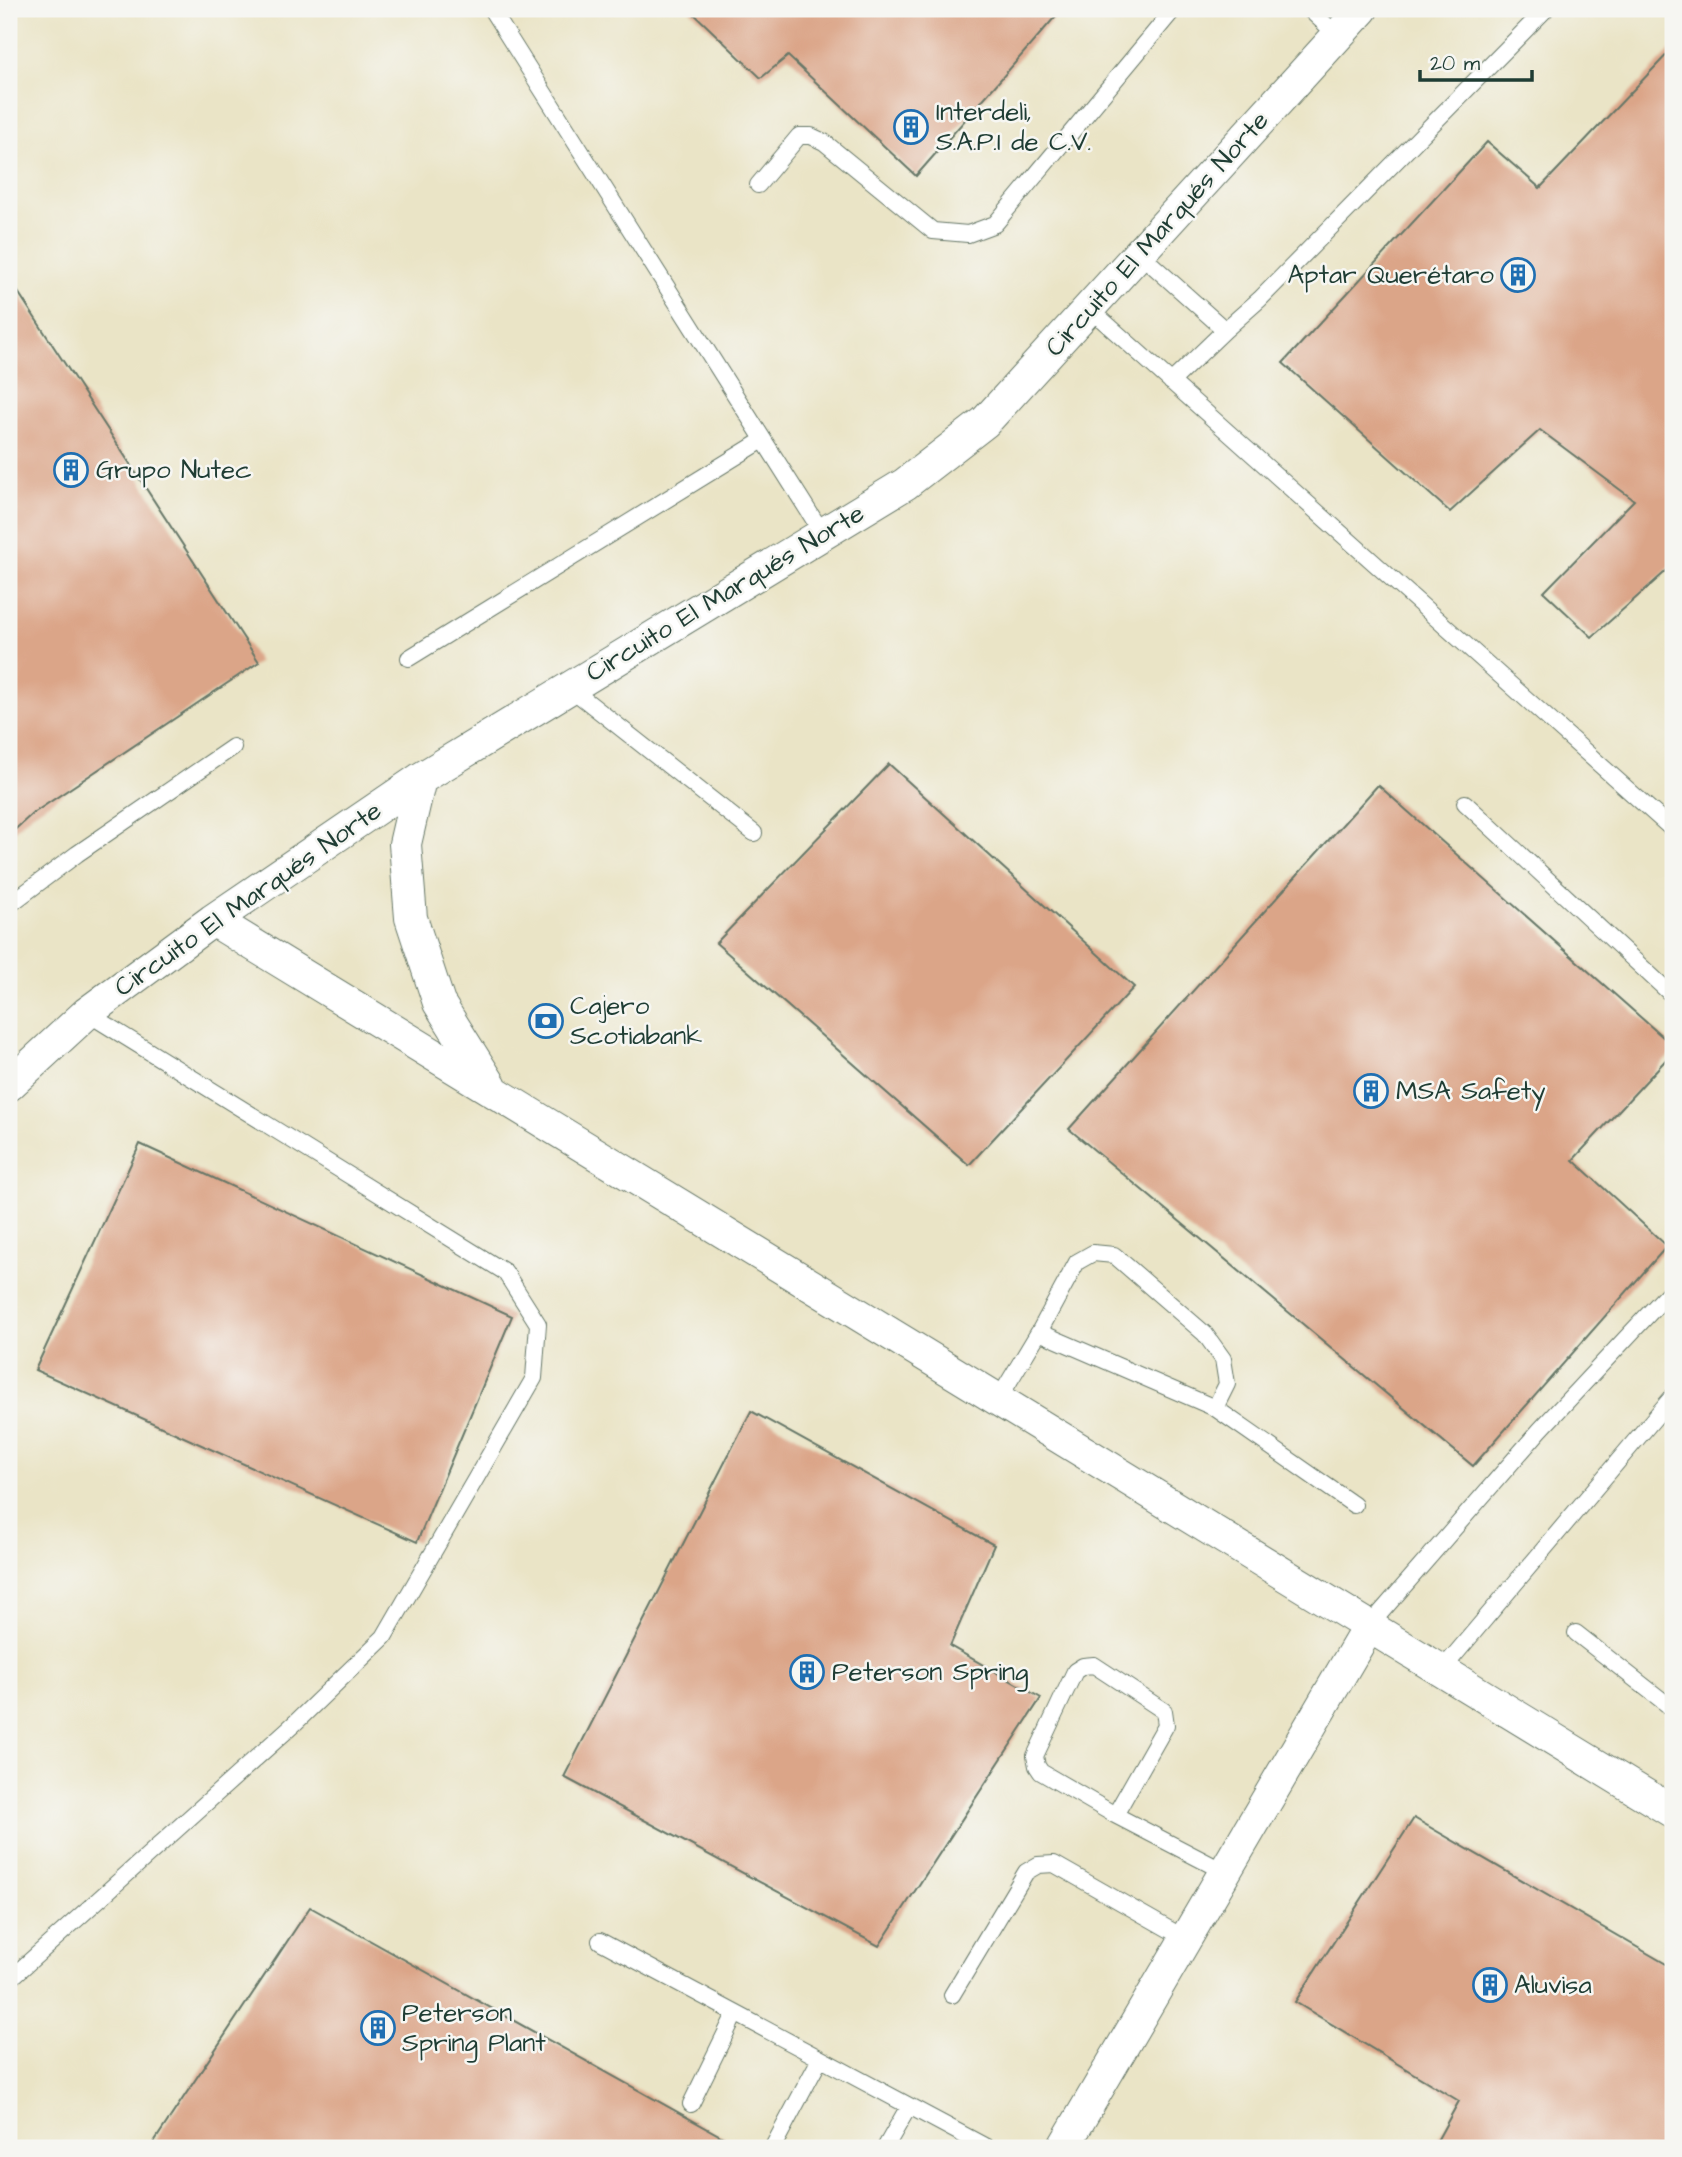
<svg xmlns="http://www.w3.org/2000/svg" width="1682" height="2157" font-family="'Architects Daughter',sans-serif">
  <rect width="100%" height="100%" fill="#f6f6f2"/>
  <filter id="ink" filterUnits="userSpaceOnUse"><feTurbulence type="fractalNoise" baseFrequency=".0143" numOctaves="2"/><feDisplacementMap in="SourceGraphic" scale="14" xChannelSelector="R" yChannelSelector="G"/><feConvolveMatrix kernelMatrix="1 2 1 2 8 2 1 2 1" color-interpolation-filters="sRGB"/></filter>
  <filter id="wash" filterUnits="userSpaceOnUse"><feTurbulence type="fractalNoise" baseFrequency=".00686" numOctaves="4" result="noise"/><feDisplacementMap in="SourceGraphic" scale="28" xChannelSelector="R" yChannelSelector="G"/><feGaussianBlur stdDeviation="1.57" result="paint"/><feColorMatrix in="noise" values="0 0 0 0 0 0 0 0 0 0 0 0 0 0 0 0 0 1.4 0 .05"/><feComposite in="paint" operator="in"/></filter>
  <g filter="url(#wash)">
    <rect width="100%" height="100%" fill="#eae4c6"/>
    <g id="blocks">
      <!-- building -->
      <path fill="#dba588" d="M689 9H1062L916 176 788 56 761 78Z
        M1673 48V565L1592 637 1544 592 1634 500 1540 430 1450 512 1283 363 1487 142 1540 188Z
        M9 278 259 662 32 814 9 835Z
        M889 764 1134 987 969 1165 716 943Z
        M1378 785 1673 1046V1052L1573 1160 1667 1246 1473 1466 1069 1129Z
        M140 1144 512 1316 417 1542 35 1370Z
        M751 1411 994 1545 950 1646 1041 1698 879 1946 564 1777Z
        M1414 1818 1673 1968V2148H1433L1459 2101 1295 2002Z
        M310 1907 742 2148H150Z"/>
    </g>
  </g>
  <g filter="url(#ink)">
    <use href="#blocks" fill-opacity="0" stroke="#667767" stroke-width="2"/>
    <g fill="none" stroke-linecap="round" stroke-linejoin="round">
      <!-- service casing -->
      <g stroke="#667767" stroke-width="18">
        <path id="service" d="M491 9 823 534
          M1309 9 1337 35
          M758 185 799 136H811L824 142 933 231 968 234 995 224 1174 9
          M1140 254 1225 330 1260 299 1546 9
          M1090 309 1673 830
          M1171 382 1225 330
          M409 658 763 440
          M570 688 754 833
          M1465 803 1673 996
          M9 905 77 854 233 747
          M1039 1332 1077 1262 1093 1253 1114 1255 1205 1334 1223 1359 1227 1384 1215 1408
          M998 1400 1039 1332 1215 1408 1354 1505
          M1369 1626 1540 1430 1673 1288
          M1576 1633 1673 1709
          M1441 1671 1673 1396
          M1115 1815 1041 1772 1037 1766 1035 1756 1075 1671 1083 1666 1094 1665 1164 1711 1166 1725 1115 1815 1225 1872
          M600 1941 988 2148
          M9 1980 295 1723 384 1637 534 1378 538 1324 505 1272 87 1013
          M952 1995 1026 1872 1038 1865 1054 1864 1186 1939
          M691 2104 735 2014
          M774 2145 820 2059
          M885 2148 909 2106"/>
      </g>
      <!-- minor casing -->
      <g stroke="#667767" stroke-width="34">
        <path id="minor" d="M420 779 405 844 411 918 439 1003 491 1086
          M213 920 1673 1812
          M9 1085 87 1013 213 920 420 779 905 484 985 422 1362 9
          M1063 2148 1369 1626"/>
      </g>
      <!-- service -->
      <use href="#service" stroke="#fff" stroke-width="16"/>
      <!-- minor -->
      <use href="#minor" stroke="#fff" stroke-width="32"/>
    </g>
  </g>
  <!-- icons -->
  <defs>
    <g id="building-ring" transform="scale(1.75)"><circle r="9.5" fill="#f6f6f2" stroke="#1f6fb2" stroke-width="1.5"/><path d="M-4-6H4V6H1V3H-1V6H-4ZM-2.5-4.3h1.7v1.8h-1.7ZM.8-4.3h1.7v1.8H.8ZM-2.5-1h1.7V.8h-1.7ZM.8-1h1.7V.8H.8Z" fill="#1f6fb2"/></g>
    <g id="bank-ring" transform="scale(1.75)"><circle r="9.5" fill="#f6f6f2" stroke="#1f6fb2" stroke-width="1.5"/><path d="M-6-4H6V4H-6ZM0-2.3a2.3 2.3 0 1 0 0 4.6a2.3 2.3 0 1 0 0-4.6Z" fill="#1f6fb2"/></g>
  </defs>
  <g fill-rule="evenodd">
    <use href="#building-ring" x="911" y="127"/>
    <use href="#building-ring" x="1518" y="275"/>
    <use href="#building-ring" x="71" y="470"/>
    <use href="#bank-ring" x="546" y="1021"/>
    <use href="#building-ring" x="1371" y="1091"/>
    <use href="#building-ring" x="807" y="1672"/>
    <use href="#building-ring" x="1490" y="1985"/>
    <use href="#building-ring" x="378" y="2028"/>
  </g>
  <g text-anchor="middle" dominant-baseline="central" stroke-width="5" stroke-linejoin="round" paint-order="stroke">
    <!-- poi labels -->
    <g font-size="26" fill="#1f3d34" stroke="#f6f6f2" text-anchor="start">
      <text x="936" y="112">Interdeli,<tspan x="936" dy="30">S.A.P.I de C.V.</tspan></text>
      <text x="1494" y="275" text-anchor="end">Aptar Querétaro</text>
      <text x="96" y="470">Grupo Nutec</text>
      <text x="570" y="1006">Cajero<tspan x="570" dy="30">Scotiabank</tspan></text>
      <text x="1396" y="1091">MSA Safety</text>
      <text x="832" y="1672">Peterson Spring</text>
      <text x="1514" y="1985">Aluvisa</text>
      <text x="402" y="2013">Peterson<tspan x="402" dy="30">Spring Plant</tspan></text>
    </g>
    <!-- street labels -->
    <g font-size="26" fill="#1f3d34" stroke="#f6f6f2">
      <text transform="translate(1157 234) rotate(-48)">Circuito El Marqués Norte</text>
      <text transform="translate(725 593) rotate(-31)">Circuito El Marqués Norte</text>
      <text transform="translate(248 899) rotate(-35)">Circuito El Marqués Norte</text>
    </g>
  </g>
  <!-- margin -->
  <rect width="1682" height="2157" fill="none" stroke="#f6f6f2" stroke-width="35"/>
  <!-- scale -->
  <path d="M1420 70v10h112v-10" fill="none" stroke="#1f3d34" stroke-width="3.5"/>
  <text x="1430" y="70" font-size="21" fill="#1f3d34" stroke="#f6f6f2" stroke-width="5" paint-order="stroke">20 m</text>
</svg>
